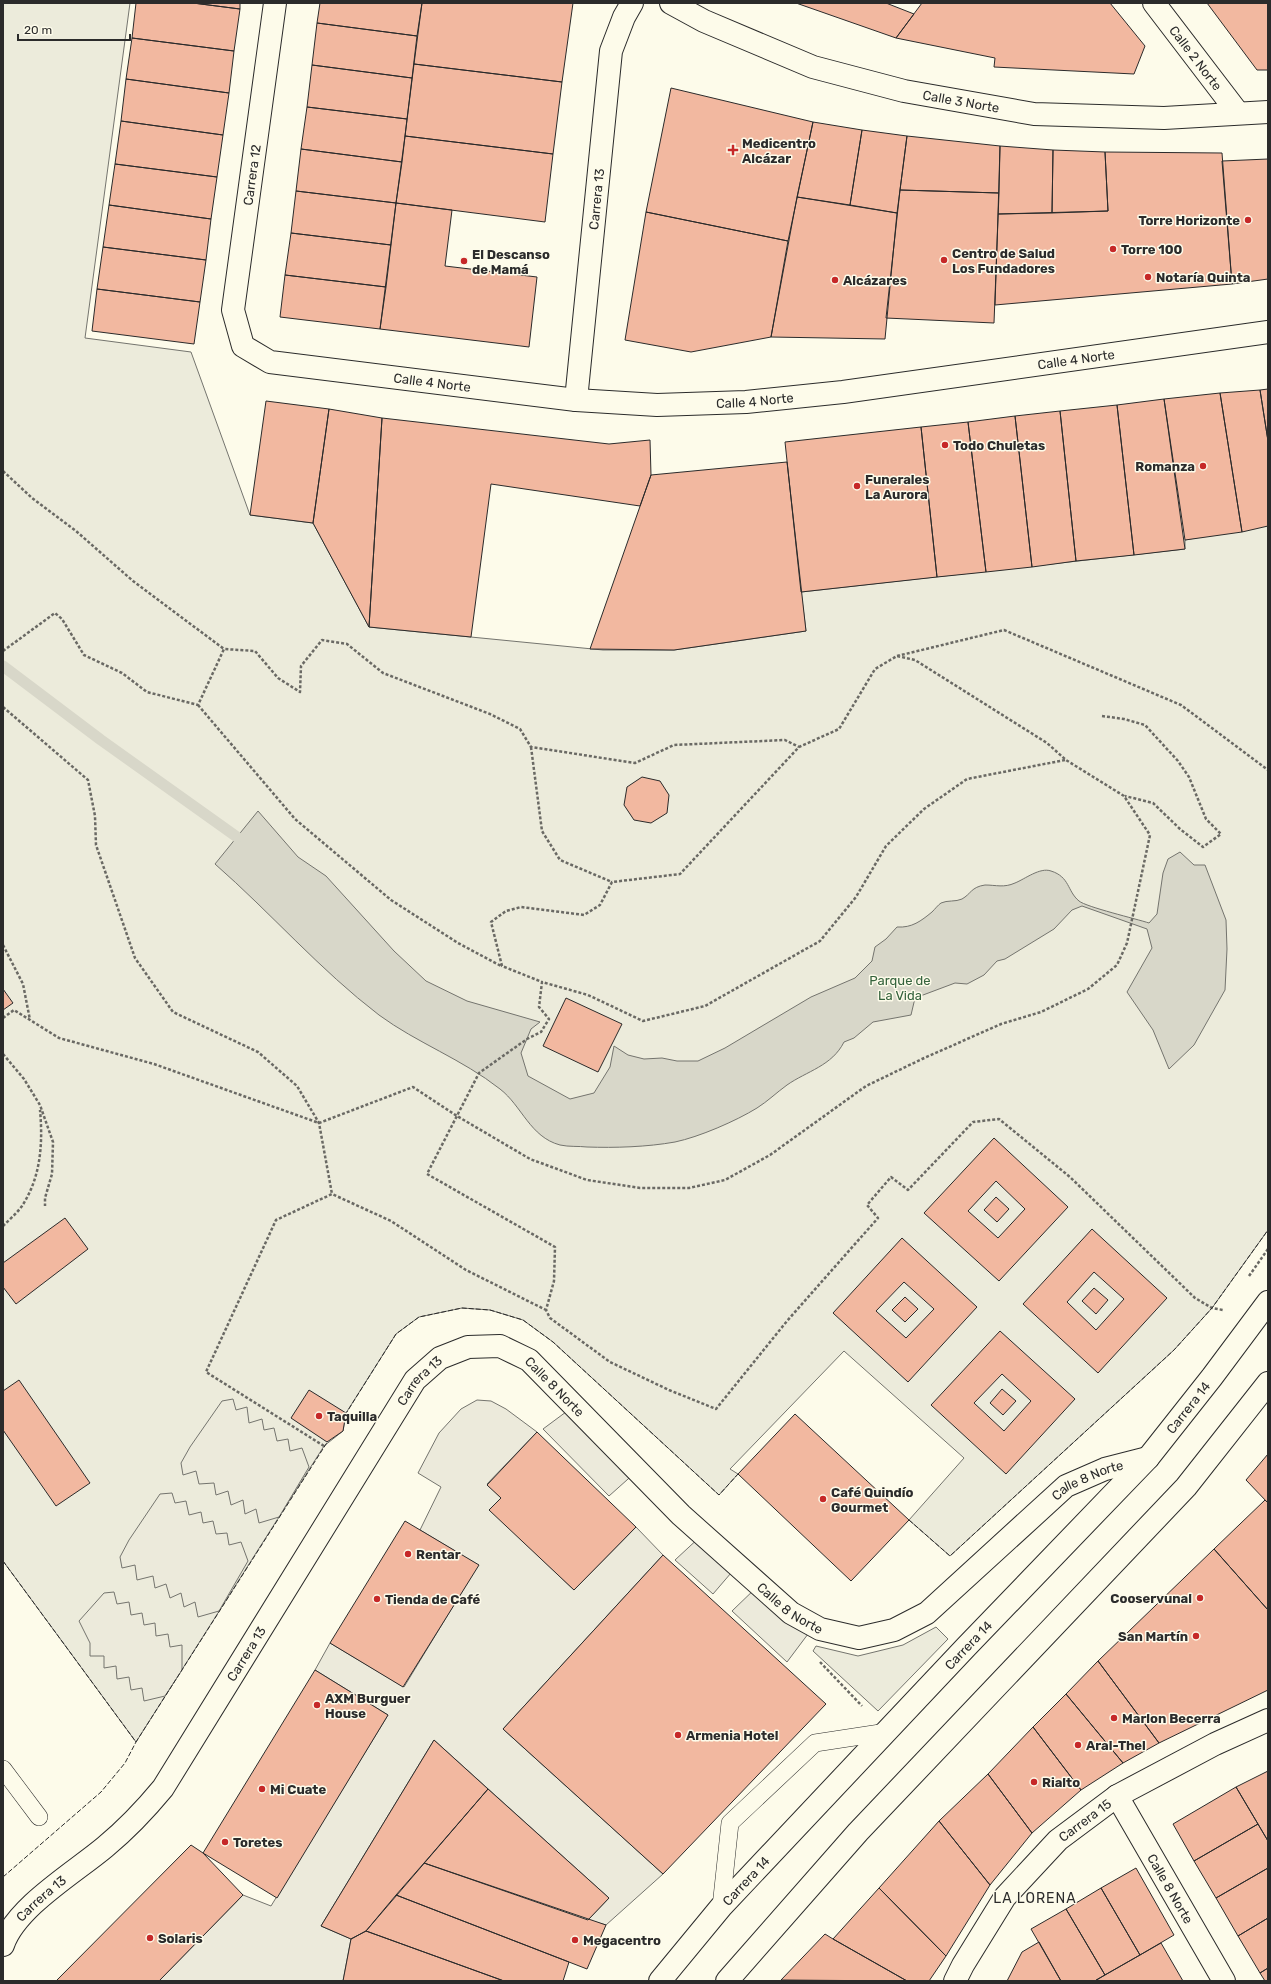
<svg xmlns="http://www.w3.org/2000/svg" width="1271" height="1984" font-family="Rubik,sans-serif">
  <rect width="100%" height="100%" fill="#fdfbea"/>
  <!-- green -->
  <path fill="#ecebdb" stroke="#74746e" d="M3 3H130L85 338 191 352 250 515 313 523 369 627 603 650H674L806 631 801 592 1185 549V540L1268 524V1230L1212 1308 1174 1350 950 1556 909 1520 964 1458 844 1351 730 1469 738 1474 719 1495 553 1342 523 1320 490 1310 462 1308 419 1317 396 1334 346 1413 343 1431 324 1446 136 1742 3 1561Z
    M936 1627 948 1639 878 1711 813 1651 816 1646 858 1656 903 1645Z"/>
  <!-- parking -->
  <path fill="#eceadb" stroke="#74746e" d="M233 1399 236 1410 247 1407 249 1423 262 1419 264 1430 274 1428 277 1441 288 1439 290 1451 302 1448 309 1467 279 1517 259 1523 256 1509 245 1514 243 1500 231 1505 228 1491 216 1495 214 1483 199 1484 196 1471 183 1475 181 1463 190 1447 222 1401Z
    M477 1400 491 1401 506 1409 537 1432 487 1484 501 1498 490 1510 574 1590 636 1527 663 1555 503 1729 663 1874 606 1925 588 1920 609 1898 434 1740 321 1926 351 1939 343 1981H159L243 1895 271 1906 388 1715 315 1670 330 1643 404 1687 478 1565 420 1530 441 1487 418 1473 439 1433 461 1409Z
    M574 1406 637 1471 609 1496 543 1429Z
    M172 1493 175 1503 186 1501 189 1515 201 1512 203 1523 213 1521 216 1534 227 1533 229 1545 241 1542 248 1561 219 1611 198 1617 195 1602 184 1607 181 1593 170 1598 166 1584 155 1588 153 1576 137 1580 135 1565 122 1568 120 1557 129 1540 160 1494Z
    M702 1535 737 1566 713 1594 675 1560Z
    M759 1585 814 1626 787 1662 732 1611Z
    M114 1592 117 1604 129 1602 131 1615 142 1613 144 1625 155 1623 156 1636 168 1634 170 1647 182 1645V1670L165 1696 144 1701 142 1688 131 1690 129 1677 117 1679 116 1666 104 1668V1656H90V1643L79 1621 104 1593Z"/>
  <!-- water -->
  <path fill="#d8d7c9" stroke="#74746e" d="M258 811 298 857 326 876 394 951 426 981 467 1001 540 1022 531 1029 521 1053 528 1076 570 1099 594 1093 610 1067 614 1046 628 1055 644 1059 662 1058 677 1061H698L725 1048 811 997 855 978 872 961 875 947 886 939 897 927C912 928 921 921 932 912 935 909 938 905 941 903 947 900 956 902 962 899 971 894 971 887 985 885 996 885 1004 888 1015 883 1025 879 1040 867 1051 871 1070 877 1067 891 1079 901 1086 907 1137 919 1149 923L1157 914 1163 873 1168 859 1180 852 1194 865H1205L1226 920 1227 949 1225 990 1194 1045 1169 1069 1153 1030 1127 992 1152 948 1147 929 1082 906 1072 910 1054 929 1005 959 997 961 984 975 967 984 955 983 915 998 911 1015 873 1022 854 1038 844 1042C832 1066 807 1071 787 1085 776 1093 768 1101 757 1108 736 1121 699 1137 675 1142 647 1147 615 1148 587 1147 579 1146 569 1147 560 1145 530 1137 522 1106 500 1089 462 1059 417 1043 379 1015 320 970 271 913 215 864Z"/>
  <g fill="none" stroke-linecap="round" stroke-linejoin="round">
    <!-- stream -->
    <path stroke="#d8d7c9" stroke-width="11" d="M3 666 101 740 237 837"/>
  </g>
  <!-- building -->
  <path fill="#f2b8a0" stroke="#2b2b2b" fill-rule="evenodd" d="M136 3H193L240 9 234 51 132 38Z
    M193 3H240V9Z
    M320 3H422L417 36 317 23Z
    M422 3H573L562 82 414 64Z
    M796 3H886L914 14 896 38Z
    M922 3H1110L1145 46 1134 74 994 67 995 58 896 38Z
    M1207 3H1268V70H1257Z
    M317 23 417 36 412 78 312 65Z
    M132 38 234 51 229 93 126 79Z
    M414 64 562 82 553 154 405 136Z
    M312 65 412 78 407 119 307 107Z
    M126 79 229 93 223 135 121 121Z
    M671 88 813 122 788 241 646 212Z
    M307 107 407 119 402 162 301 149Z
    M121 121 223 135 217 177 115 164Z
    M813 122 862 130 850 205 797 197Z
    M862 130 907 136 897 213 850 205Z
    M405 136 553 154 545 222 396 203Z
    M907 136 1000 146 999 193 900 190Z
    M1000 146 1053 150 1052 213 998 214Z
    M301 149 402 162 396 203 296 191Z
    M1053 150 1105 152 1108 211 1052 213Z
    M1105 152 1222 153 1232 284 995 305 998 214 1108 211Z
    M1268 159V279L1232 284 1222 161Z
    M115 164 217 177 211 219 109 205Z
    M900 190 999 193 994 323 886 318Z
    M296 191 396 203 391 245 291 233Z
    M797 197 897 213 885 339 771 337Z
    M396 203 452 210 445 266 537 277 529 347 380 329Z
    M109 205 211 219 206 260 103 247Z
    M646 212 788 241 771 337 691 352 625 340Z
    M291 233 391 245 386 287 285 275Z
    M103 247 206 260 200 302 97 289Z
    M285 275 386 287 380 329 280 317Z
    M97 289 200 302 194 344 92 331Z
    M1268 389V441L1260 390Z
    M1260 390 1268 441V526L1242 532 1220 393Z
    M1220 393 1242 532 1185 540 1164 399Z
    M1164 399 1185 549 1134 555 1117 405Z
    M266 401 329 409 313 523 250 515Z
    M1117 405 1134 555 1076 561 1060 411Z
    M329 409 382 418 369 627 313 523Z
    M1060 411 1076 561 1032 567 1015 416Z
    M1015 416 1032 567 986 572 968 422Z
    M382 418 609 444 650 440 651 475 640 506 491 484 471 637 369 627Z
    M968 422 986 572 937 577 921 427Z
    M921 427 937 577 801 592 785 442Z
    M787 462 806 631 674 650 590 649 651 475Z
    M642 777 660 781 669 795 667 813 651 823 634 820 624 805 627 787Z
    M3 989 13 1003 3 1010Z
    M566 998 622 1024 598 1072 543 1046Z
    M994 1138 1068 1207 999 1281 924 1213ZM996 1181 1025 1209 998 1238 968 1211Z
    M996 1197 1009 1209 997 1222 984 1210Z
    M65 1218 88 1249 16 1304 3 1287V1263Z
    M1092 1229 1167 1298 1098 1373 1023 1304ZM1094 1272 1124 1299 1096 1330 1067 1302Z
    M902 1238 977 1307 908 1382 833 1313ZM904 1282 934 1309 906 1338 876 1311Z
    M1094 1288 1108 1300 1096 1314 1082 1301Z
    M905 1297 918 1309 905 1322 892 1310Z
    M1000 1331 1075 1399 1006 1474 931 1405ZM1002 1374 1031 1401 1004 1431 974 1403Z
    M19 1380 90 1483 56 1506 3 1430V1391Z
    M1002 1389 1016 1401 1003 1415 990 1403Z
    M309 1390 346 1413 343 1431 327 1442 291 1418Z
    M795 1414 909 1520 851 1581 738 1474Z
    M537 1432 636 1527 574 1590 489 1510 501 1498 487 1485Z
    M1268 1454V1503L1246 1480Z
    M1265 1500 1268 1503V1610L1214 1549Z
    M405 1521 479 1565 403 1687 330 1643Z
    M1214 1549 1268 1610V1690L1159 1743 1098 1661Z
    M663 1555 826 1704 663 1874 503 1729Z
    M1098 1661 1159 1743 1123 1763 1066 1694Z
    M315 1670 388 1715 277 1898 203 1853Z
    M1066 1694 1123 1763 1081 1790 1033 1727Z
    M1033 1727 1081 1790 1032 1833 988 1774Z
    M434 1740 488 1789 366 1931 351 1939 321 1926Z
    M1268 1771V1841L1236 1787Z
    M988 1774 1032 1833 990 1885 939 1821Z
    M1236 1787 1258 1824 1194 1861 1173 1824Z
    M488 1789 609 1898 588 1920 424 1863Z
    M939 1821 990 1885 946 1956 879 1888Z
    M1258 1824 1268 1841V1868L1216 1898 1194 1861Z
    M191 1845 203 1853 243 1895 159 1981H56Z
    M424 1863 606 1925 587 1969 396 1895Z
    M1136 1868 1174 1935 1140 1955 1101 1888Z
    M1268 1868V1918L1238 1936 1216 1898Z
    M879 1888 946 1956 929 1981H907L833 1939Z
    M1101 1888 1140 1955 1105 1975 1066 1909Z
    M396 1895 569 1962 563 1981H504L366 1931Z
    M1066 1909 1105 1975 1095 1981H1061L1031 1929Z
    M1268 1918V1968L1260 1973 1238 1936Z
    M366 1931 504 1981H343L351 1939Z
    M825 1934 833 1939 907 1981 781 1980Z
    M1039 1942 1061 1981H1007L1022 1952Z
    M1161 1943 1183 1981H1097L1096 1980Z
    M1268 1968V1981H1265L1260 1973Z"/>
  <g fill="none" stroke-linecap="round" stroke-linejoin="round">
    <!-- service casing -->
    <g stroke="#2b2b2b" stroke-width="18">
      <path id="service" d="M3 1769 39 1817
        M721 1907 730 1823 815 1743 887 1732"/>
    </g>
    <!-- minor casing -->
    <g stroke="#2b2b2b" stroke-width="24">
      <g id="minor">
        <path id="s1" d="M275 3 233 310 243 346 270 362 576 400 657 405 746 402 843 392 1268 332"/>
        <path id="s2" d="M671 3 704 21 813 67 904 91 1034 114 1164 118 1268 112"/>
        <path id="s3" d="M1154 3 1238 113"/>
        <path id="s4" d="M576 400 611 51 624 17 632 3"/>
        <path id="s5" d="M1117 1796 1224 1981"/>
        <path id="s6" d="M3 1945C16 1907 74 1873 105 1847 128 1828 144 1811 163 1788L415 1380 440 1358 468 1347 500 1346 529 1360 681 1515 791 1613 820 1629 859 1638 894 1630 927 1613 1066 1486 1105 1469 1148 1458"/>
      </g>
    </g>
    <!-- tertiary casing -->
    <g stroke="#2b2b2b" stroke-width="24">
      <g id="tertiary">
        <path id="s7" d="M955 1981 963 1965 1005 1897 1058 1840 1117 1796 1215 1744 1268 1720"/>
      </g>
    </g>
    <!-- secondary casing -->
    <g stroke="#2b2b2b" stroke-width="24">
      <g id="secondary">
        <path id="s8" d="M660 1981 721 1907 966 1647 1148 1458 1212 1377 1268 1302"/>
        <path d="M727 1981 858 1832 1186 1487 1268 1383"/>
      </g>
    </g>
    <!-- path -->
    <path stroke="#6a6964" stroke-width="2.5" stroke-dasharray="3 2" stroke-linecap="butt" d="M3 471 32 498 76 531 133 581 224 649
      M3 651 55 613 62 619 84 655 122 673 147 692 198 705 224 649 255 651 278 678 300 692 301 666 322 640 347 644 383 673 490 714 520 729 531 747 635 763 674 745 785 740 799 747
      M897 656 1004 630 1181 705 1268 770
      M198 705 295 819 391 900 458 943 501 966
      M3 707 88 780 95 816 96 845 135 958 173 1012 258 1052 297 1086 319 1123 332 1194
      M1102 716 1124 719 1145 725 1178 761 1189 777 1206 819 1221 834 1203 847 1180 829 1153 803 1125 796
      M531 747 542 831 560 860 612 882
      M1065 760 967 779 924 809 886 846 856 897 820 941 705 1006 643 1021 588 995 542 982 539 1007 549 1019 541 1032 527 1039 479 1073 427 1174 555 1247 554 1281 546 1310 550 1318 610 1362 669 1390 716 1409 787 1321 878 1218 867 1205 891 1177 908 1190 973 1122 999 1119 1070 1177 1195 1298 1212 1308 1223 1310
      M3 945 23 984 30 1020
      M3 1018 14 1010 59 1038 154 1064 319 1123 413 1087 457 1116 530 1159 587 1180 640 1188H689L725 1180 770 1155 866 1086 922 1059 1001 1024 1041 1012 1088 989 1117 965 1127 943 1150 835 1124 796 1066 760 1047 743 915 660 897 656 875 669 839 729 799 747 680 874 612 882 600 905 584 915 521 907 506 911 491 922 502 966 542 982
      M3 1054 24 1079 40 1105 53 1142 52 1174 45 1198V1206
      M3 1226C9 1220 17 1213 22 1206 41 1177 43 1143 40 1110
      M1249 1276 1268 1249
      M324 1446 206 1372 276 1220 332 1194 391 1221 466 1270 546 1310
      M820 1662 862 1706"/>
    <!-- service -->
    <use href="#service" stroke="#fdfbea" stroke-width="17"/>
    <!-- minor -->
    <use href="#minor" stroke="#fdfbea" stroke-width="22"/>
    <!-- tertiary -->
    <use href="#tertiary" stroke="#fdfbea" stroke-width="22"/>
    <!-- secondary -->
    <use href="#secondary" stroke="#fdfbea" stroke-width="22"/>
    <!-- fence -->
    <path stroke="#2b2b2b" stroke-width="1" stroke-dasharray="5 2" stroke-linecap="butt" d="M345 1415 396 1334 419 1317 462 1308 490 1310 523 1320 553 1342 719 1495 738 1474
      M909 1520 950 1556 1174 1350 1212 1308 1268 1230
      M3 1561 136 1742 328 1441
      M3 1877 101 1792 125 1763 136 1742"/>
  </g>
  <!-- markers -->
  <g fill="#c62828" stroke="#fdfbea" stroke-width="1.5">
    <path d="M731 144h4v4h4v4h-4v4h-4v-4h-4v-4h4z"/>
    <circle cx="1248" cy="220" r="4"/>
    <circle cx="1113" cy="249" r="4"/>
    <circle cx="944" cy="260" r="4"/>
    <circle cx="464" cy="261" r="4"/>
    <circle cx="1148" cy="277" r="4"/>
    <circle cx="835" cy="280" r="4"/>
    <circle cx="945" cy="445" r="4"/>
    <circle cx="1203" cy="466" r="4"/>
    <circle cx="857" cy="486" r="4"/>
    <circle cx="319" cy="1416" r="4"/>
    <circle cx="823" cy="1499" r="4"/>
    <circle cx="408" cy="1554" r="4"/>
    <circle cx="1200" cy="1598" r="4"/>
    <circle cx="377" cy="1599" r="4"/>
    <circle cx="1196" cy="1636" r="4"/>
    <circle cx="317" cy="1705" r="4"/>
    <circle cx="1114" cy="1718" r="4"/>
    <circle cx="678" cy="1735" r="4"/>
    <circle cx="1078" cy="1745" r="4"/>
    <circle cx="1034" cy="1782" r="4"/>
    <circle cx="262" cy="1789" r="4"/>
    <circle cx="225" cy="1842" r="4"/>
    <circle cx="150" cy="1938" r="4"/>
    <circle cx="575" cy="1940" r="4"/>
  </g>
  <g text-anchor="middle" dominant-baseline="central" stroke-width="3" stroke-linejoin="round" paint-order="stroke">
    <!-- street labels -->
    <g font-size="13" fill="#2b2b2b" stroke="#fdfbea">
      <text stroke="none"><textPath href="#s3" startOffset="69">Calle 2 Norte</textPath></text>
      <text stroke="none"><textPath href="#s2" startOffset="308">Calle 3 Norte</textPath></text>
      <text transform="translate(252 175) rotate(-82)">Carrera 12</text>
      <text stroke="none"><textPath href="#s4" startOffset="202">Carrera 13</textPath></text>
      <text stroke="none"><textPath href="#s1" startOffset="1190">Calle 4 Norte</textPath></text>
      <text stroke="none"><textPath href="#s1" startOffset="542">Calle 4 Norte</textPath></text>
      <text stroke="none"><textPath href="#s1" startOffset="866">Calle 4 Norte</textPath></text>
      <text stroke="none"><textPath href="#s6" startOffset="708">Carrera 13</textPath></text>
      <text stroke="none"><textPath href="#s6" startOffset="870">Calle 8 Norte</textPath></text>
      <text stroke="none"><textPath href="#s8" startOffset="780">Carrera 14</textPath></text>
      <text stroke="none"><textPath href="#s6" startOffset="1554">Calle 8 Norte</textPath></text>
      <text stroke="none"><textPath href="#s6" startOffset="1194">Calle 8 Norte</textPath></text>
      <text stroke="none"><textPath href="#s8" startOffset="456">Carrera 14</textPath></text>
      <text stroke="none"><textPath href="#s6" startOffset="384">Carrera 13</textPath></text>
      <text stroke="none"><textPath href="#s7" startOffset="209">Carrera 15</textPath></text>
      <text stroke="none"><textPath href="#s8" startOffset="132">Carrera 14</textPath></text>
      <text stroke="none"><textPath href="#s5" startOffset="107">Calle 8 Norte</textPath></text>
      <text stroke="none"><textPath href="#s6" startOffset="61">Carrera 13</textPath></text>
    </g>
    <!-- poi labels -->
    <g font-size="13" font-weight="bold" fill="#2b2b2b" stroke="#fdfbea" text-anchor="start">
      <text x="742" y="143">Medicentro<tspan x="742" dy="15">Alcázar</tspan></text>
      <text x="1240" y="220" text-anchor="end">Torre Horizonte</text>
      <text x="1121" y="249">Torre 100</text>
      <text x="952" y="253">Centro de Salud<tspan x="952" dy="15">Los Fundadores</tspan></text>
      <text x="472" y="254">El Descanso<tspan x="472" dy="15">de Mamá</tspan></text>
      <text x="1156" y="277">Notaría Quinta</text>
      <text x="843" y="280">Alcázares</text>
      <text x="953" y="445">Todo Chuletas</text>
      <text x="1195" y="466" text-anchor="end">Romanza</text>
      <text x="865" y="479">Funerales<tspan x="865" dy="15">La Aurora</tspan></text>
      <text x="327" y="1416">Taquilla</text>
      <text x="831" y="1492">Café Quindío<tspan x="831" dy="15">Gourmet</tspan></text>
      <text x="416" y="1554">Rentar</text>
      <text x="1192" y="1598" text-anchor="end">Cooservunal</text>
      <text x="385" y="1599">Tienda de Café</text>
      <text x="1188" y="1636" text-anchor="end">San Martín</text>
      <text x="325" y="1698">AXM Burguer<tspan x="325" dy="15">House</tspan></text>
      <text x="1122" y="1718">Marlon Becerra</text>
      <text x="686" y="1735">Armenia Hotel</text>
      <text x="1086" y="1745">Aral-Thel</text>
      <text x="1042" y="1782">Rialto</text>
      <text x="270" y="1789">Mi Cuate</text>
      <text x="233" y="1842">Toretes</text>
      <text x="158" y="1938">Solaris</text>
      <text x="583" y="1940">Megacentro</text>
    </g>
    <!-- park labels -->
    <g font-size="13" fill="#34623c" stroke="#fdfbea">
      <text x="900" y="980">Parque de<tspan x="900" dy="15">La Vida</tspan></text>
    </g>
    <!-- neighbourhood labels -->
    <g font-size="14" letter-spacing="1" fill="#2b2b2b" stroke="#fdfbea">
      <text x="1035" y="1898">LA LORENA</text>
    </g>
  </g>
  <!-- border -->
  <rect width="1271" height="1984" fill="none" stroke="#2b2b2b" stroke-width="8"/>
  <!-- scale -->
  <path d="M18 34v6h112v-6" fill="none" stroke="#2b2b2b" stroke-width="2"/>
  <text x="24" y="34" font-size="12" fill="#2b2b2b" stroke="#fdfbea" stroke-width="3" paint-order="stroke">20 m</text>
</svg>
